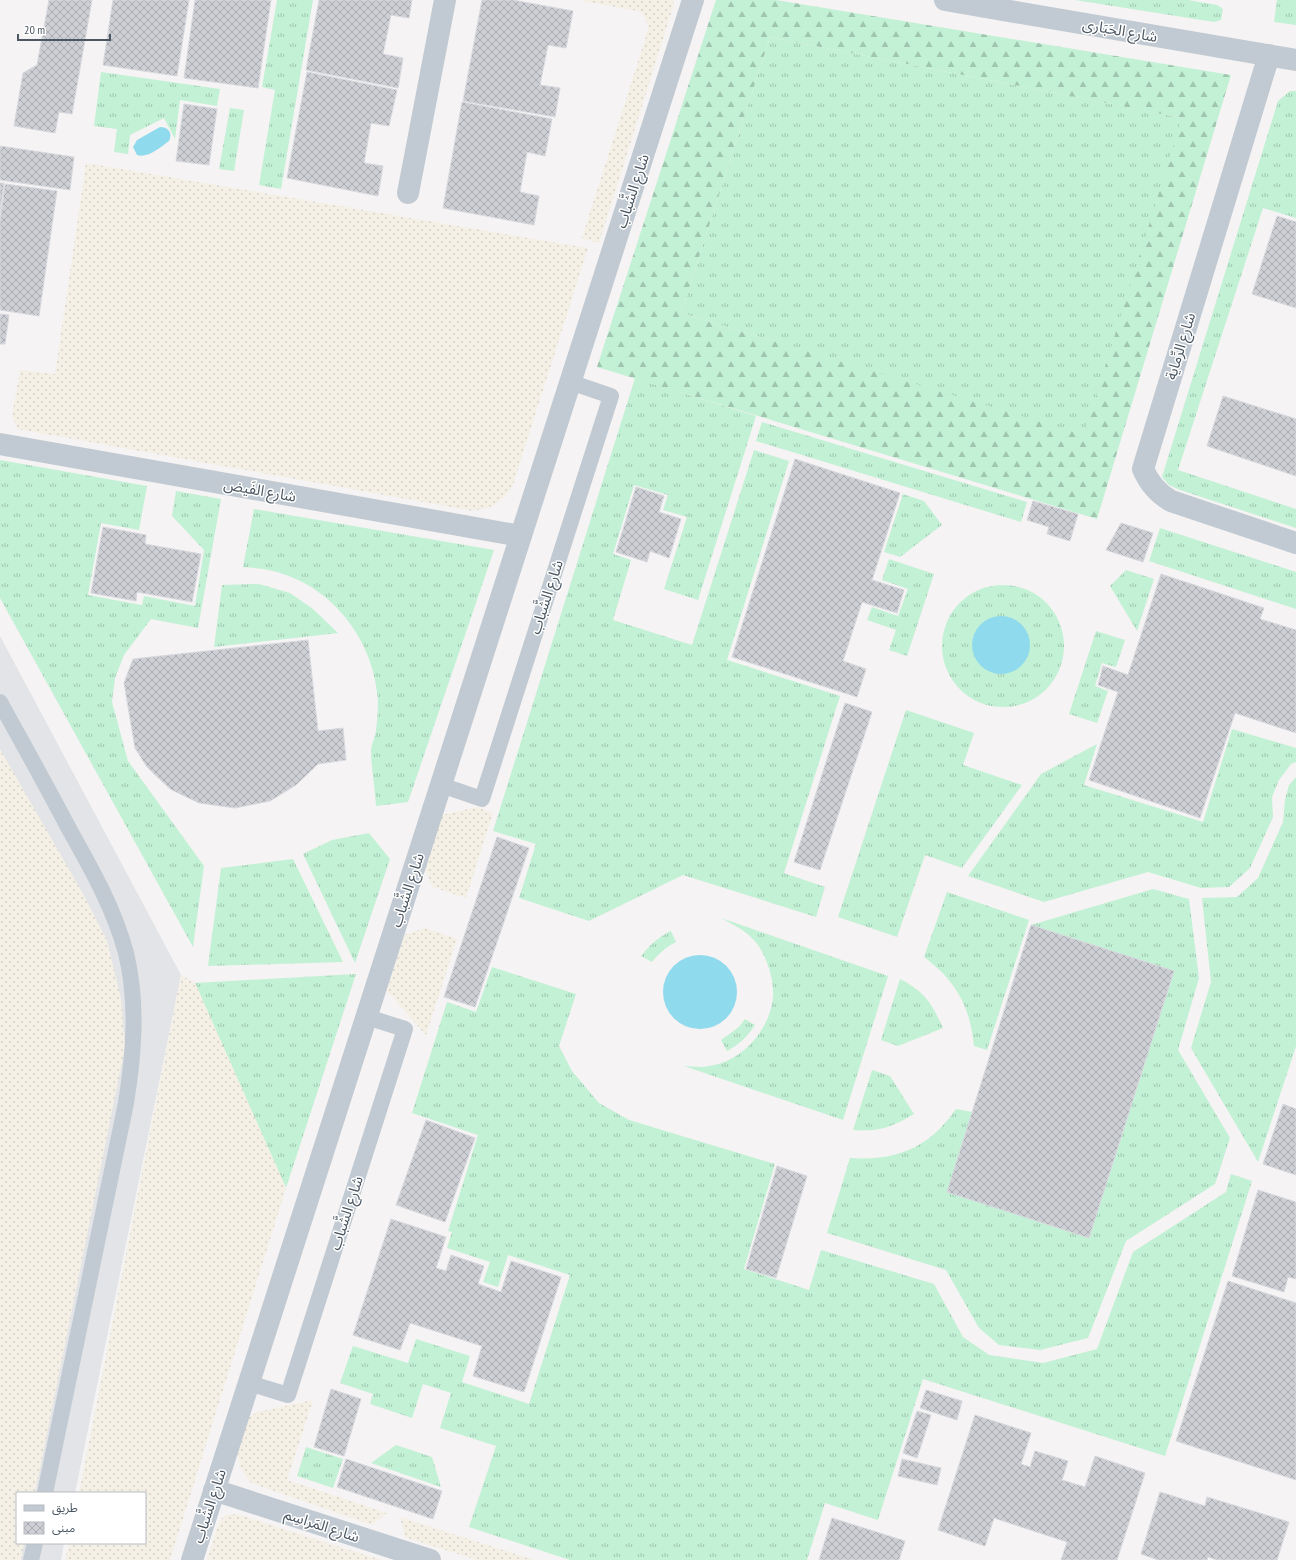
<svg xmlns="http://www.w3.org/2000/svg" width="1296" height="1560" font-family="'PT Sans Narrow','Noto Sans Arabic',sans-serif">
  <defs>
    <pattern id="grass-tufts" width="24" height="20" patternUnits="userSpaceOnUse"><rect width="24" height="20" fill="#c3f1d5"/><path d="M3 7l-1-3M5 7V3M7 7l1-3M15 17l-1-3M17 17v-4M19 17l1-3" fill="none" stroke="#a0c6b0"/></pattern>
    <pattern id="forest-firs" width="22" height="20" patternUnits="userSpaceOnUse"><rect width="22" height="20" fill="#c3f1d5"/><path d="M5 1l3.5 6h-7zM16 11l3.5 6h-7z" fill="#a0c6b0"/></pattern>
    <pattern id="sand-dots" width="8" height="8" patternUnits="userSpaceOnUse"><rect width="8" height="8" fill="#f5f0e5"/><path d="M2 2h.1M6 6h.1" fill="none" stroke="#d4d0c7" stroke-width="1.8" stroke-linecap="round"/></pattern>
    <pattern id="building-cross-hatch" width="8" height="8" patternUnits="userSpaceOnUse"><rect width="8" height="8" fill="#cdcfd5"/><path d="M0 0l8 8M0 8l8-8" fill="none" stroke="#a8abb0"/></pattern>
  </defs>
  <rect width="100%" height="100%" fill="#f5f3f3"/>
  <!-- airport -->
  <path fill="#e2e4e7" d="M0 636 181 975 75 1493H17V1543H64L61 1560H0Z"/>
  <!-- grass -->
  <path fill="url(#grass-tufts)" d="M277 0H313L281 189 259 185 275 90 262 87Z
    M1075 0H1188L1217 5 1223 9 1221 20 1214 22Z
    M1277 0H1296V25L1274 22Z
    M770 37 1183 118 1084 436 681 313Z
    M101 72 220 89 217 106 180 100 175 139 164 118 130 135 128 154 114 152 117 129 94 126Z
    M1290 91H1296V218L1263 208 1178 470 1296 509V528L1180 490 1169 485 1162 477 1278 101Z
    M230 108 244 110 234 171 219 169Z
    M635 378 756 416 698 600 664 589 687 517 663 510 668 495 634 485 613 554 631 560 613 620 692 645 754 450 789 461 727 660 840 696 784 873 825 887 816 917 683 875 589 921 519 898 536 844 493 831Z
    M762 422 1027 502 1021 522 756 441Z
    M0 460 147 486 139 530 101 523 88 595 142 605 144 596 195 606 204 550 172 516 176 491 221 499 198 628 151 619 124 655 115 678 112 702 128 761 204 866 193 947 0 598Z
    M903 494 924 501 942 525 900 557 884 552Z
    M254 509 494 550 408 802 376 806C375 788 371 767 371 749 372 743 375 737 376 731 377 721 378 711 378 701 374 640 333 586 273 571 263 568 253 568 243 567Z
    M1160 528 1296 572V609L1149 561Z
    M889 559 934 574 907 656 889 650 896 630 867 620 872 607 898 616 908 589 882 580Z
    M1126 570 1154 579 1137 631 1110 586Z
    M259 584 290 593 313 609 338 633 214 647 222 585Z
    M942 646a61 61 0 1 1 122 0a61 61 0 1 1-122 0Z
    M1096 631 1125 640 1116 667 1102 663 1095 686 1108 691 1097 723 1069 714Z
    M906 710 974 733 963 765 1022 785 962 868 925 855 897 937 838 917Z
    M1232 729 1296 748V762L1291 764 1279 780 1272 797 1273 817 1250 868 1229 887 1201 888 1148 872 1044 902 968 876 1041 774 1097 744 1084 785 1203 822Z
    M1296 777V1046L1258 1162 1191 1048 1211 982 1202 898 1237 897 1258 878 1283 822 1285 799 1289 785Z
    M369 833 390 859 355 963 303 854 332 840Z
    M293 859 343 962 208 966 221 868Z
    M1153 889 1189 899 1199 978 1178 1050 1230 1138 1215 1184 1126 1241 1088 1338 1040 1350 999 1345 979 1328 946 1270 827 1233 850 1158C897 1161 929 1148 956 1109L972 1112 947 1192 1089 1238 1174 971 1031 925Z
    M947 892 1029 920 987 1050 974 1046C970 1006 956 981 924 957Z
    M721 918 888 976 843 1120 684 1066C692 1066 701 1068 709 1066 742 1062 770 1030 773 997 774 981 769 964 761 950 753 934 736 926 721 918Z
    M671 931 676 942C666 947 658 954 652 962L641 956C650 945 658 937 671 931Z
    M492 967 576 994 559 1046 572 1071 599 1103 629 1120 775 1164 744 1269 809 1290 821 1250 934 1284 963 1337 989 1355 1043 1363 1097 1349 1133 1252 1226 1192 1231 1174 1252 1181 1165 1456 923 1379 878 1520 825 1503 807 1560H570L469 1527 496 1446 440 1428 451 1393 423 1384 412 1418 370 1404 373 1394 340 1383 353 1346 408 1363 416 1339 470 1356 462 1382 529 1404 570 1275 508 1255 498 1287 483 1282 490 1262 447 1248 452 1232 448 1231 478 1135 412 1113 447 1002 476 1012Z
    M356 974 286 1188 195 983Z
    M900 979C925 992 931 1002 943 1028L898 1046 881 1040Z
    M745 1019 755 1025C747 1037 740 1044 727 1051L721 1040 739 1027Z
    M872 1070 890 1076 914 1114C893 1127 878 1132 853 1130Z
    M396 1445 432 1457 441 1487 371 1463Z
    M306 1447 343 1459 333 1488 297 1476Z"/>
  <!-- forest -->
  <path fill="url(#forest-firs)" fill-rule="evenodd" d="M716 0H776L1231 75 1097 519 597 367ZM770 37 1182 118 1084 435 681 313Z"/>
  <!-- sand -->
  <path fill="url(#sand-dots)" d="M579 0H673L674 4 599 243 582 238 649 27 642 12Z
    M86 163 588 248 512 488C498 505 494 507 473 511L18 429 12 417 20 370 55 374Z
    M0 749 82 892 107 940 121 999 125 1047 35 1493H17V1543H24L21 1560H0Z
    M477 807 493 813 466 898 433 887 425 869 442 815Z
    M425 928 457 939 426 1035 387 991 404 935Z
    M181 975 195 983 286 1188 170 1560H65L69 1543H145V1493H79Z
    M313 1400 287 1480 387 1513 372 1525 251 1483 240 1468 237 1448 246 1419 257 1412Z
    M234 1514 243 1516 381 1560H207L220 1520 226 1515Z
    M400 1517 534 1560H477L405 1537Z"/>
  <!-- water -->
  <path fill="#90daee" d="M160 127C168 127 173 133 169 141 161 147 147 159 137 155L133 147 137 140Z
    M972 645a29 29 0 1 1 58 0a29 29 0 1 1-58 0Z
    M663 992a37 37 0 1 1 74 0a37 37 0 1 1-74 0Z"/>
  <!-- building -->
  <path fill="url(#building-cross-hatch)" stroke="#d7d9de" d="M49 0H92L72 114 59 112 55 133 14 126 23 73 37 65Z
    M113 0H189L177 76 103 65Z
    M195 0H271L258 88 184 78Z
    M319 0H412L409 18 391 15 383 54 403 58 398 88 306 70Z
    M482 0H513L573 11 566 48 548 45 540 85 560 88 555 117 463 101Z
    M307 72 397 90 389 126 371 123 364 163 383 166 378 196 287 178Z
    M462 102 552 119 545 156 527 152 520 192 539 196 534 225 443 208Z
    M184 104 217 109 209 165 176 161Z
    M0 146 74 157 70 190 0 180Z
    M0 183H4L0 213Z
    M5 184 57 191 39 316 0 310V221Z
    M1277 216 1296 222V308L1252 294Z
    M0 314 9 315 5 344H0Z
    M1223 396 1296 419V476L1207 446Z
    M795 459 900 493 872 580 904 590 897 613 862 602 843 661 866 669 857 697 732 657Z
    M636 487 664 496 659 512 681 519 669 558 650 551 647 562 616 552Z
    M1033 501 1078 514 1070 541 1047 534 1049 527 1027 520Z
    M1121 523 1153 533 1143 562 1106 550Z
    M103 527 146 535 145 544 201 554 192 602 137 592 136 601 91 593Z
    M1161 574 1264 608 1260 619 1296 630V733L1235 713 1200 818 1089 780 1118 692 1098 685 1103 666 1128 675Z
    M308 640 318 731 343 728 346 760 318 764 296 785 270 801 235 808 199 803 170 789 147 767 135 748 124 683 133 659Z
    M845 703 872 712 820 870 794 862Z
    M497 837 529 848 475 1007 444 997Z
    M1031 925 1174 971 1089 1238 947 1192Z
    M1283 1104 1296 1109V1175L1263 1164Z
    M426 1120 475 1138 445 1222 396 1205Z
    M777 1166 807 1176 776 1278 746 1269Z
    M1258 1190 1296 1202V1279L1288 1277 1284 1292 1232 1276Z
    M391 1219 446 1237 436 1268 446 1271 451 1255 484 1266 478 1284 501 1292 511 1261 561 1277 524 1392 473 1376 482 1346 410 1323 400 1350 353 1335Z
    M1228 1281 1296 1303V1480L1176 1441Z
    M331 1389 361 1399 344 1456 314 1447Z
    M926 1390 962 1401 957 1420 920 1408Z
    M917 1411 931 1415 917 1458 903 1453Z
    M975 1415 1031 1433 1021 1464 1030 1467 1035 1451 1068 1461 1062 1480 1085 1487 1095 1456 1145 1473 1117 1560H1061L1067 1542 994 1518 985 1546 938 1530Z
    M346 1459 442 1491 433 1519 337 1487Z
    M902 1459 941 1468 937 1485 898 1476Z
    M1160 1492 1205 1506 1207 1497 1289 1522 1277 1560H1217L1208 1557 1207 1560H1158L1141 1554Z
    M832 1518 905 1541 899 1560H819Z"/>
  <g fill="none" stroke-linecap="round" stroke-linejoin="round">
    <!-- lane -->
    <path stroke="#c1cad2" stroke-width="16" d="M0 702C23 744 46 785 68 827 91 868 114 908 126 953 138 1003 134 1053 126 1103L45 1493
      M441 785 482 799 611 396 570 382
      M249 1383 288 1395 405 1029 367 1017
      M31 1560 35 1543"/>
    <!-- street -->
    <path stroke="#c1cad2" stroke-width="22" d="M945 0 1296 60
      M1269 55 1143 469C1149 483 1157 493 1171 501L1296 543
      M408 193 445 0
      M0 444 521 536
      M214 1490 430 1560
      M192 1560 693 0"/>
  </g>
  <g text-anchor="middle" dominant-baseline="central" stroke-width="3" stroke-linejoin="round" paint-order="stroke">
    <!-- street labels -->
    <g font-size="15" fill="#4a5661" stroke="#fff">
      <text transform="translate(1120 30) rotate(10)">شارع الحَبَارى</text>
      <text transform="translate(632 191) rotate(-72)">شارع الشَّباب</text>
      <text transform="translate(1180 346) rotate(-73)">شارع الرِّماية</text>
      <text transform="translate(260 490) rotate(10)">شارع الفَيض</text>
      <text transform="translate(546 597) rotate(-72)">شارع الشَّباب</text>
      <text transform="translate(407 890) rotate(-72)">شارع الشَّباب</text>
      <text transform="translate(346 1213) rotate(-72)">شارع الشَّباب</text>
      <text transform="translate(209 1506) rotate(-72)">شارع الشَّباب</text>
      <text transform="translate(322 1525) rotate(18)">شارع المَراسِم</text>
    </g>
  </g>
  <!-- legend -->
  <rect x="16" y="1492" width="130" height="52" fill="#ffffff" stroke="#b7bbc0"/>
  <rect x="24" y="1505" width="20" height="6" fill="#c1cad2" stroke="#b7bbc0"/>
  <text x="52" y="1512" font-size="12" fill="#4a5661">طريق</text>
  <rect x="24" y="1522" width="20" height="12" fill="url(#building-cross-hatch)" stroke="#b7bbc0"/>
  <text x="52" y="1532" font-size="12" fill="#4a5661">مبنى</text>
  <!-- scale -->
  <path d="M18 34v6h92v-6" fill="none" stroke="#4a5661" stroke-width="2"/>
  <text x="24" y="34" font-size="12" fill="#4a5661" stroke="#ffffff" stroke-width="3" paint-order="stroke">20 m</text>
</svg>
